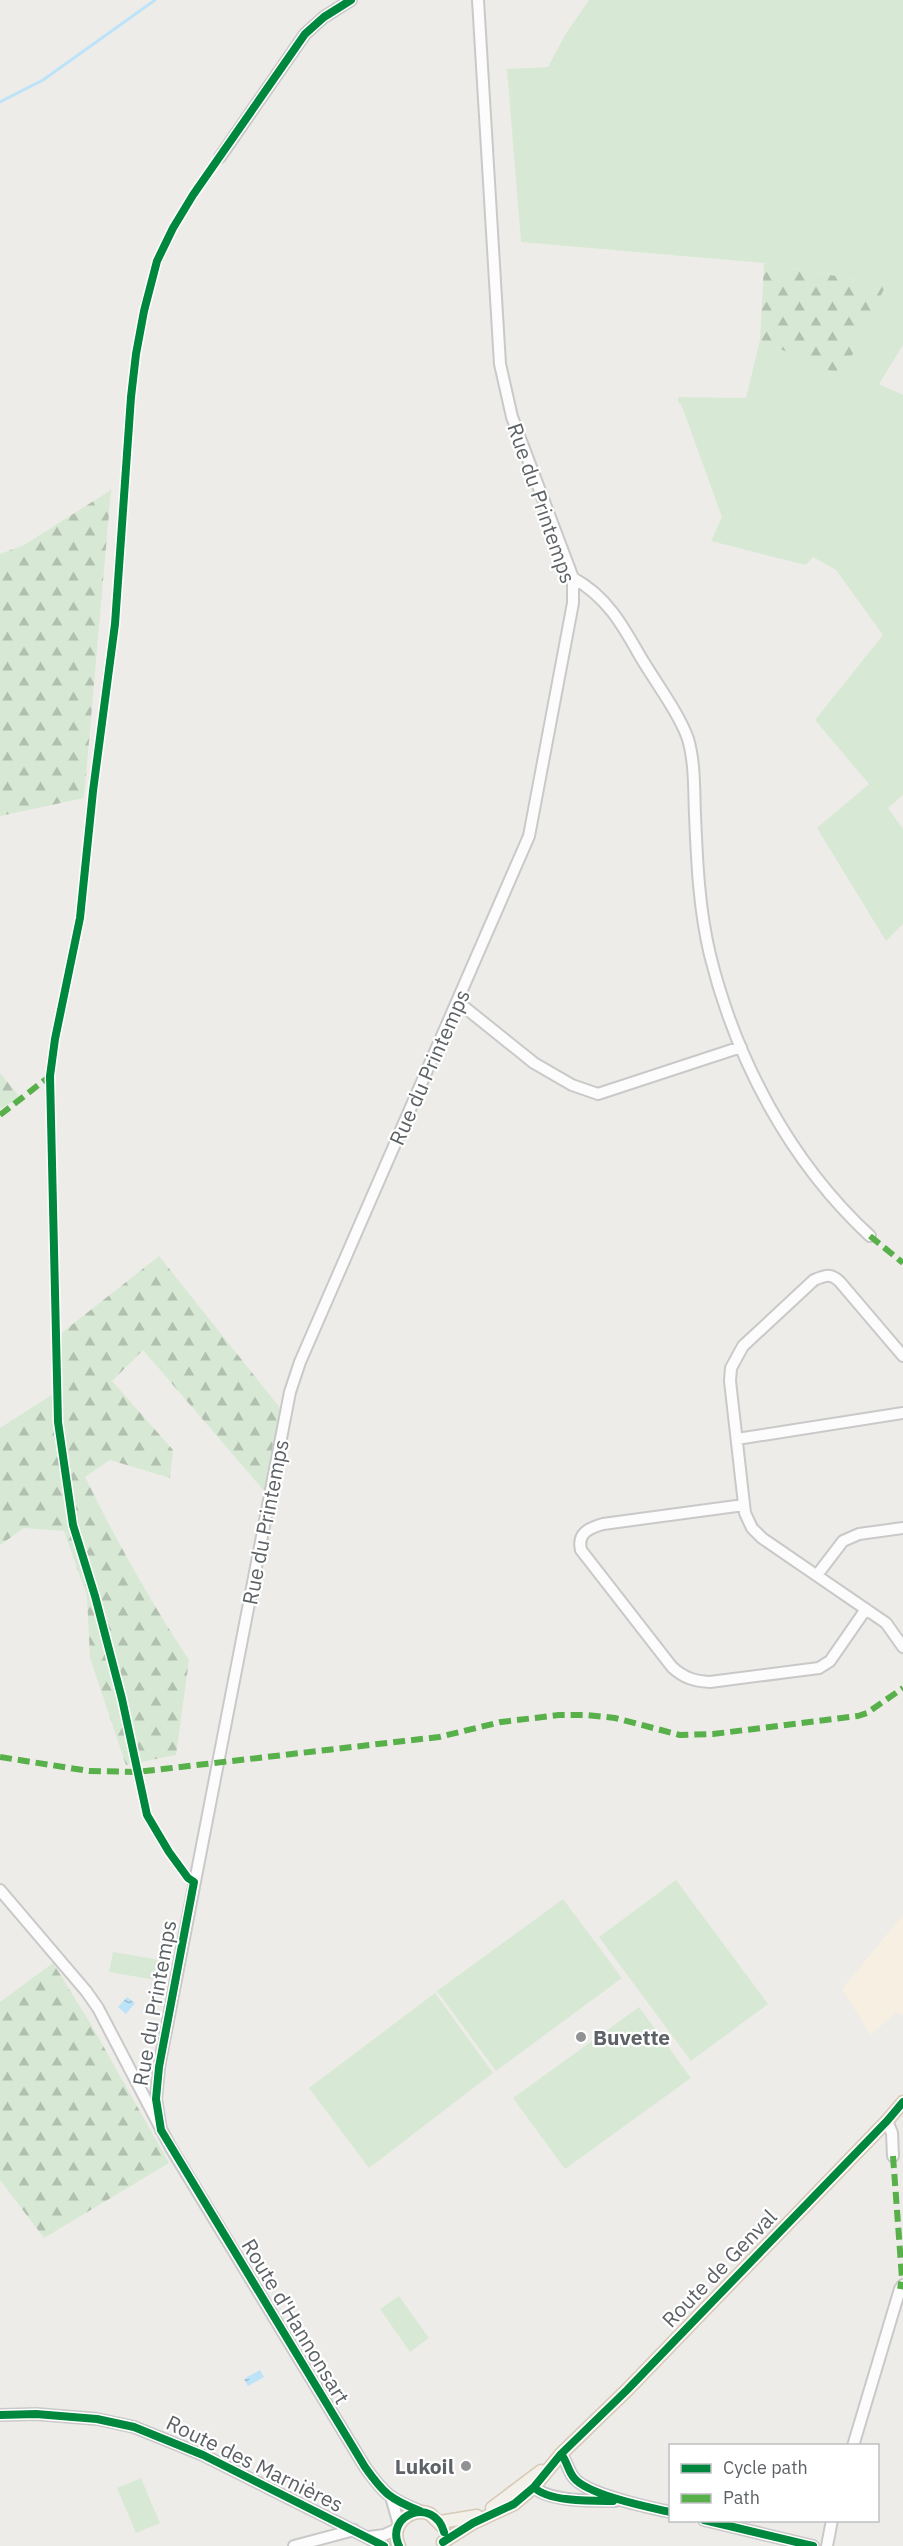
<svg xmlns="http://www.w3.org/2000/svg" width="903" height="2546" font-family="'IBM Plex Sans',sans-serif">
  <defs>
    <pattern id="forest-firs" width="22" height="20" patternUnits="userSpaceOnUse" patternTransform="scale(1.5)"><rect width="22" height="20" fill="#d7e9d4"/><path d="M5 1l3.5 6h-7zM16 11l3.5 6h-7z" fill="#b2c0b0"/></pattern>
    <pattern id="water-ripples" width="26" height="14" patternUnits="userSpaceOnUse" patternTransform="scale(1.5)"><rect width="26" height="14" fill="#bce3f8"/><path d="M2 4q2-2 4 0t4 0M15 11q2-2 4 0t4 0" fill="none" stroke="#9cbbcd"/></pattern>
  </defs>
  <rect width="100%" height="100%" fill="#eeece8"/>
  <!-- commercial -->
  <path fill="#f7f0e2" d="M903 1915V2015L896 2012 871 2035 842 1989Z"/>
  <!-- grass -->
  <path fill="#d7e9d4" d="M589 0H903V345L879 384 903 395V795L888 808 903 829V924L886 941 817 828 869 784 815 720 883 635 836 570 813 557 806 565 711 541 722 517 681 404 678 403V397L746 398 760 340 842 375 886 285 764 263 521 242 507 69 548 67 565 35Z
    M676 1880 768 2004 691 2061 599 1937Z
    M563 1899 622 1978 496 2071 437 1991Z
    M113 1952 160 1960 156 1980 109 1972Z
    M435 1993 493 2073 369 2168 309 2088Z
    M639 2007 691 2078 565 2169 513 2098Z
    M399 2296 429 2338 410 2352 380 2309Z
    M141 2478 160 2523 136 2533 117 2488Z"/>
  <!-- forest -->
  <path fill="url(#forest-firs)" d="M764 263 886 285 842 376 760 340Z
    M111 490 84 798 0 816V554L24 545Z
    M0 1073 20 1097 0 1109Z
    M159 1256 281 1409 265 1492 143 1350 112 1381 173 1450 170 1478 110 1460 85 1477C116 1540 150 1601 189 1660L176 1755 126 1765 90 1658 87 1596 64 1531 24 1528 0 1545V1428L53 1394 59 1335Z
    M53 1963 92 2026 169 2163 44 2238 0 2180V2002Z"/>
  <!-- water -->
  <path fill="url(#water-ripples)" d="M127 1997 135 2003 126 2014 118 2007Z
    M260 2370 264 2377 248 2386 244 2379Z"/>
  <g fill="none" stroke-linecap="round" stroke-linejoin="round">
    <!-- stream -->
    <path stroke="#bce3f8" stroke-width="3" d="M0 102 43 80 155 0"/>
    <!-- minor casing -->
    <g stroke="#c9c9c9" stroke-width="14">
      <path id="minor" d="M220 157 305 34 324 17 351 0
        M573 578C606 596 622 624 640 656 654 680 679 713 688 739 695 763 694 791 695 815 697 863 699 909 710 955 736 1060 790 1162 870 1236
        M458 1002 534 1063 572 1085 598 1094 741 1047
        M903 1356 840 1282C831 1273 826 1275 814 1280L743 1346 731 1368 730 1381 745 1513 752 1528 762 1538 886 1623 903 1647
        M737 1439 903 1413
        M744 1505 603 1524C589 1528 577 1533 581 1550L672 1667C684 1678 694 1681 710 1682L819 1668 830 1661 866 1609
        M817 1575 843 1541 859 1534 903 1528
        M0 1890 86 1991 98 2008 171 2148 365 2467C384 2494 390 2499 420 2511
        M887 2121 892 2133 893 2156
        M161 2130 156 2099 159 2067 290 1392 300 1362 529 836 573 603V578L512 417 500 364 478 0
        M0 2415 36 2414 97 2419 134 2427 203 2455 384 2546
        M853 2446 900 2289 903 2285
        M561 2454C567 2461 568 2471 574 2478 588 2495 648 2507 670 2512
        M535 2480 534 2487C548 2502 596 2501 615 2501
        M392 2500 399 2525
        M704 2520 813 2546
        M369 2537 384 2535 397 2529
        M294 2546 354 2530
        M827 2546 832 2520"/>
    </g>
    <!-- major casing -->
    <g stroke="#d6cab6" stroke-width="15">
      <path id="major" d="M492 2508 541 2471
        M440 2522 477 2516
        M443 2542 473 2523 514 2504 534 2487 561 2454 627 2390 887 2121 903 2102
        M399 2546C389 2525 410 2506 430 2514L443 2527"/>
    </g>
    <!-- minor -->
    <use href="#minor" stroke="#fcfcfc" stroke-width="10"/>
    <!-- major -->
    <use href="#major" stroke="#f3f0e9" stroke-width="12"/>
    <!-- quiet -->
    <path stroke="#58b04a" stroke-width="6" stroke-dasharray="12 6" stroke-linecap="butt" d="M0 1115 50 1076
      M870 1236 903 1263
      M0 1757 89 1771 137 1772 404 1741 439 1737 501 1722 559 1715H587L615 1718 680 1735 713 1734 858 1716 867 1713 903 1688
      M893 2156 902 2278 900 2289"/>
    <!-- cycleway casing -->
    <g stroke="#fff" stroke-width="11">
      <path id="cycleway" d="M351 0 324 17 305 34 193 195 173 228 157 261 144 311 136 354 131 397 115 624 93 791 80 918 55 1039 50 1076 58 1422 73 1525 95 1596 122 1699 147 1815 169 1852 188 1878 194 1882 159 2067 156 2099 161 2130 365 2467C384 2494 390 2499 420 2511
        M0 2415 36 2414 97 2419 134 2427 203 2455 384 2546
        M561 2454C567 2461 568 2471 574 2478 588 2495 648 2507 670 2512
        M534 2487C547 2502 593 2501 613 2501
        M704 2520 813 2546
        M443 2542 473 2523 514 2504 534 2487 561 2454 627 2390 887 2121 903 2102
        M399 2546C384 2514 434 2496 444 2532"/>
    </g>
    <!-- cycleway -->
    <use href="#cycleway" stroke="#00873e" stroke-width="8"/>
  </g>
  <!-- markers -->
  <g fill="#909294" stroke="#fff" stroke-width="2">
    <circle cx="581" cy="2037" r="6"/>
    <circle cx="466" cy="2466" r="6"/>
  </g>
  <g text-anchor="middle" dominant-baseline="central" stroke-width="4.5" stroke-linejoin="round" paint-order="stroke">
    <!-- street labels -->
    <g font-size="21" fill="#5d6266" stroke="#fff">
      <text transform="translate(542 503) rotate(71)">Rue du Printemps</text>
      <text transform="translate(429 1067) rotate(-66)">Rue du Printemps</text>
      <text transform="translate(265 1522) rotate(-79)">Rue du Printemps</text>
      <text transform="translate(154 2003) rotate(-80)">Rue du Printemps</text>
      <text transform="translate(719 2268) rotate(-46)">Route de Genval</text>
      <text transform="translate(296 2321) rotate(59)">Route d'Hannonsart</text>
      <text transform="translate(255 2463) rotate(26)">Route des Marnières</text>
    </g>
    <!-- poi labels -->
    <g font-size="21" font-weight="bold" fill="#5d6266" stroke="#fff" text-anchor="start">
      <text x="593" y="2037">Buvette</text>
      <text x="454" y="2466" text-anchor="end">Lukoil</text>
    </g>
  </g>
  <!-- legend -->
  <rect x="669" y="2444" width="210" height="78" fill="#ffffff" stroke="#bec0c2" stroke-width="1.5"/>
  <rect x="681" y="2464" width="30" height="9" fill="#00873e" stroke="#bec0c2" stroke-width="1.5"/>
  <text x="723" y="2474" font-size="18" fill="#5d6266">Cycle path</text>
  <rect x="681" y="2494" width="30" height="9" fill="#58b04a" stroke="#bec0c2" stroke-width="1.5"/>
  <text x="723" y="2504" font-size="18" fill="#5d6266">Path</text>
</svg>
